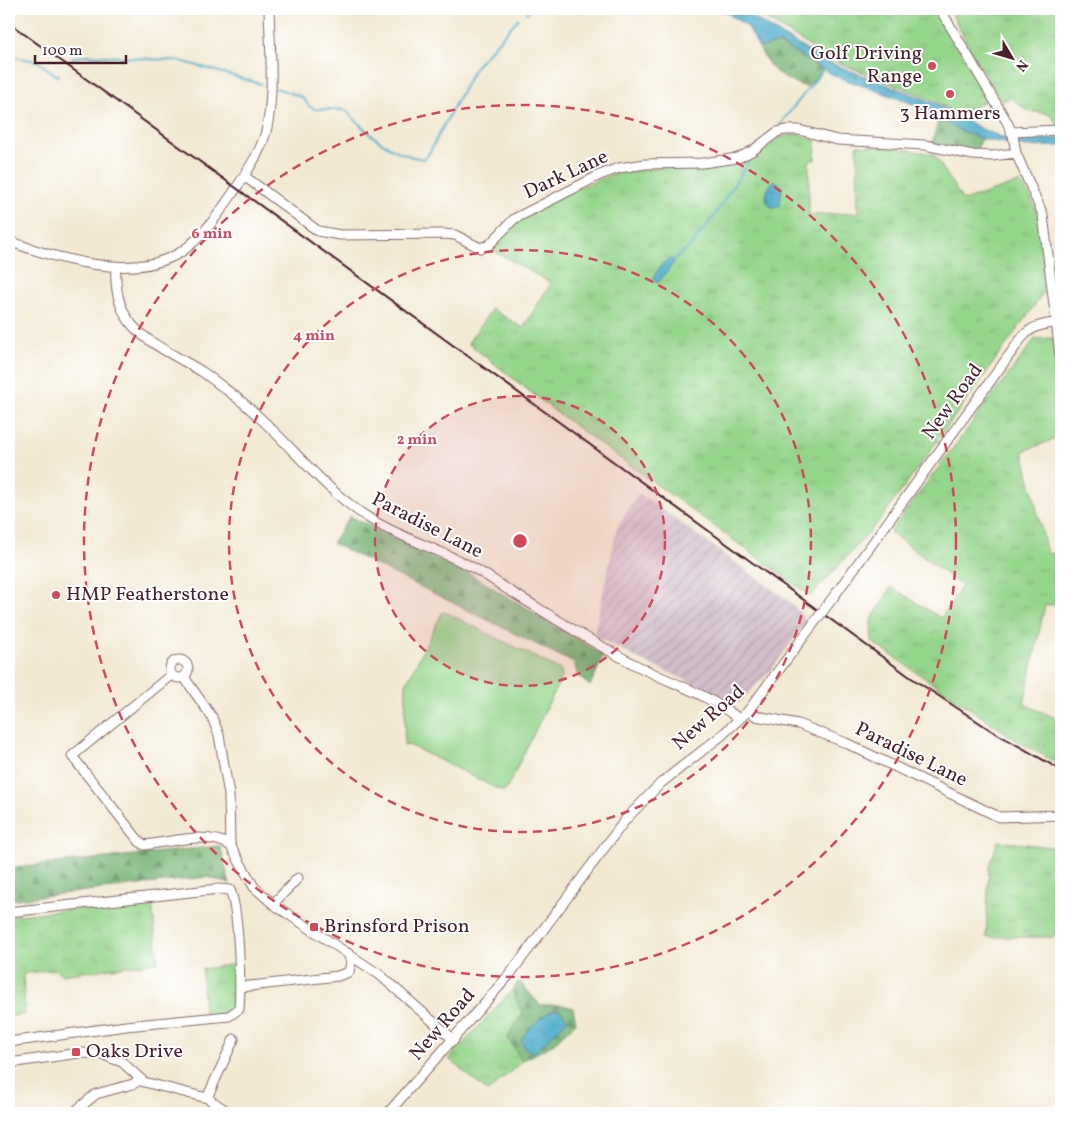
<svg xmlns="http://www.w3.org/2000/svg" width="1070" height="1122" font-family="Vollkorn,serif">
  <defs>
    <pattern id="industrial-furrows" width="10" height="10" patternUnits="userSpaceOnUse" patternTransform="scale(1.25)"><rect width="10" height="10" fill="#d1bdc9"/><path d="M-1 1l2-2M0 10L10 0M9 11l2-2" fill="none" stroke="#b5a2ad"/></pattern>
    <pattern id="grass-tufts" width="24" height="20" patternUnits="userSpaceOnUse" patternTransform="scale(1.25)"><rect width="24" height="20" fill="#95d58b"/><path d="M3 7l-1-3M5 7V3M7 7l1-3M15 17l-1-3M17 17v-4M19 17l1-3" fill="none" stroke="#82b678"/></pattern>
    <pattern id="forest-firs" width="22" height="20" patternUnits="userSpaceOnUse" patternTransform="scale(1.25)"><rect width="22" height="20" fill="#78b677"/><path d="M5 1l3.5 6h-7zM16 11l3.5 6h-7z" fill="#649362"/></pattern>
    <pattern id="water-ripples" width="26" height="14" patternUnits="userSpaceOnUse" patternTransform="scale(1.25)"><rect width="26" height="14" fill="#4bacca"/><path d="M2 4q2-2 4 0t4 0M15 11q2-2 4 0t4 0" fill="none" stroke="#408ba4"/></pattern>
  </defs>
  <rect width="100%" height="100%" fill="#fff"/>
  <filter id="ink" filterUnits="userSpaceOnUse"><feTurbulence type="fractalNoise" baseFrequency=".02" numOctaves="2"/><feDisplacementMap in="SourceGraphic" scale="10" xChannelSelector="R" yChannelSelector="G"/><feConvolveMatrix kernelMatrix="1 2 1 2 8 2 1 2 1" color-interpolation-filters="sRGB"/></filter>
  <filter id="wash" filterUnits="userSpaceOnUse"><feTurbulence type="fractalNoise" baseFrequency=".0096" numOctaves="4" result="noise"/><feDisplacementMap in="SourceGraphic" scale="20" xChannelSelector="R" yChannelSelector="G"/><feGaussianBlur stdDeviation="1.12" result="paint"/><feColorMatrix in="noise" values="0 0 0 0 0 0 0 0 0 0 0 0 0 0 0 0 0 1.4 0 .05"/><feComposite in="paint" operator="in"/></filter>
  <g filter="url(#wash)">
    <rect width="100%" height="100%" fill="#f2e9d2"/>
    <!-- industrial -->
    <path fill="url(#industrial-furrows)" d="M639 493 790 602 807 621 771 670 739 703 640 660 594 635 617 528Z"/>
    <!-- grass -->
    <path fill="url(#grass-tufts)" stroke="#707a5b" d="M750 9H937L988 99 974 107 967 119 935 101 832 60Z
      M953 9H1061V127H1059L1050 114 1028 111 1011 98 1001 101 975 59 951 12Z
      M797 134 816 141 815 160 809 161V215L858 213 857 145 891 147 934 154 963 201 1020 182 1030 196 1040 219 1045 279 1042 295 881 519 811 596 556 412 468 343 492 309 523 328 551 283 492 250 505 230 524 217 571 191 611 175 643 168 735 164 753 158 781 137Z
      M1053 338 1061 408V437L1023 451 1047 553 1061 555V604L1045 605 1024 704 1058 719 1061 723V765L1019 742 872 642 871 621 891 587 941 618 962 586 890 532 1035 339Z
      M998 841 1059 848 1057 866 1061 868V937H986L989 868Z
      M152 901 158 962 62 975 55 969 23 974 25 1014 9 1016V916Z
      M236 964 239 1009 204 1018 202 969Z
      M512 990 523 1014 512 1029 509 1038 522 1061 488 1092 449 1059Z"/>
    <!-- forest -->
    <path fill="url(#forest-firs)" stroke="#616a51" fill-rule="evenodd" d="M775 43 784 46 823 70 807 87C780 79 771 71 758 46L763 47Z
      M939 118 959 130 982 139 975 153 932 143Z
      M350 516 465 571 604 655 590 686 578 676 574 663 332 543Z
      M220 846 230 884 207 877 9 900V868Z
      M519 981 540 1005H563L573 1008 576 1023 552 1045 522 1061 508 1038 512 1029 523 1014 512 990ZM539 1022 553 1034 542 1045 529 1028Z"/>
    <!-- park -->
    <path fill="#95d58b" stroke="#707a5b" d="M445 612 561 670 562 676 506 790 502 791 409 745 404 746 406 684 442 613Z"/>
    <!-- water -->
    <path fill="url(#water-ripples)" stroke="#4a667a" d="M721 9H741L768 27 828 62 935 103 982 129 1004 138 1019 141 1061 138V146L1026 147 982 139 959 130 908 102 835 76 779 43 763 47 758 46 748 27Z
      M774 180 782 186 780 206 775 208C761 205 766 188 774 180Z
      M670 259 675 261 658 283 653 279C657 270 661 263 670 259Z
      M553 1010H560L568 1020 534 1053 525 1048 521 1041C525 1030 543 1015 553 1010Z"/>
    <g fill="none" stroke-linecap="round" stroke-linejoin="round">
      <!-- stream -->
      <path stroke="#4bacca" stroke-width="2" d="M526 13 532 9
        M9 56 37 61 57 76 59 74
        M72 58 88 55 181 61 261 84
        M276 88 302 97 309 106 314 109 346 110C367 134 391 154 423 159L428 155 475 67 518 19
        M780 124 824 69
        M673 260 691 246 714 216 753 155"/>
    </g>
  </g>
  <g filter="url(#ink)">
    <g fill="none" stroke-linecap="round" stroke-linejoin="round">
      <!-- minor casing -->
      <g stroke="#856665" stroke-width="11">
        <path id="minor" d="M940 9 1007 122 1013 135 1016 153 1043 215 1061 362
          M1011 132 1061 130
          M244 176 318 231 340 235 443 234 455 235 480 248 489 245 514 219 600 175 619 168 645 164 702 163 738 158 752 151 777 132 785 130H799L837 140 925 145 973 155 992 156 1016 153
          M9 241C57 259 133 282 181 252 203 237 218 215 233 193 247 171 264 149 268 122 274 86 270 46 269 9
          M116 266C112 331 153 342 201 371 213 379 225 389 236 397 285 435 319 488 372 520 402 538 435 548 466 564 481 571 496 582 510 591 550 615 589 641 630 662 666 682 708 693 739 719
          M829 603 1021 339C1031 326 1041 325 1057 322
          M170 669a9 9 0 1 1 18 0a9 9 0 1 1-18 0Z
          M171 675 72 756 139 841 144 845C173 842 204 831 230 845
          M184 677 212 717 219 735 229 795 230 845 254 887 273 904 380 975 454 1040
          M748 711 756 716 798 724 846 743 999 817 1061 815
          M273 904 298 878
          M9 912 218 889 230 890C239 911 241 984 239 1009L229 1016 126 1026 9 1042
          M241 987 338 976 349 972 351 962 348 953
          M9 1063 79 1053 101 1054 122 1062 144 1082 207 1098 230 1113
          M207 1098 234 1039
          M73 1113 96 1094 133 1084 140 1080
          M388 1113 510 974 626 819 661 783 721 736 748 711 808 631"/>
      </g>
      <!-- minor -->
      <use href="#minor" stroke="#fff" stroke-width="9"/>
      <!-- rail -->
      <path stroke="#4a1f2b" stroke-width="2" d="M9 23 910 677 992 731 1061 770"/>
      <!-- minor-bridge casing -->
      <g stroke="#856665" stroke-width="11" stroke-linecap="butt">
        <path id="minor-bridge" d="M808 631 829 603"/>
      </g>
      <!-- minor-bridge -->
      <use href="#minor-bridge" stroke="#fff" stroke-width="9"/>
    </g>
  </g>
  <!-- distance rings -->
  <circle cx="520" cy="541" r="145" fill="#d1495b" fill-opacity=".12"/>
  <g fill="none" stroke="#d1495b" stroke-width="2.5" stroke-dasharray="9 6">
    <circle cx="520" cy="541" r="145"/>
    <circle cx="520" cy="541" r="291"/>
    <circle cx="520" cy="541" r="436"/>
  </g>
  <!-- markers -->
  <g fill="#d1495b" stroke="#fff" stroke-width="2">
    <circle cx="932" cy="66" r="5"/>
    <circle cx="950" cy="94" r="5"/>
    <circle cx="56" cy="595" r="5"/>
    <rect x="309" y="922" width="10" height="10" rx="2.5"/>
    <rect x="71" y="1047" width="10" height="10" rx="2.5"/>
  </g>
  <g text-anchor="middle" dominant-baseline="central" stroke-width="4" stroke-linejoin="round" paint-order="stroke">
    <!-- poi labels -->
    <g font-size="20" fill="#4a1f2b" stroke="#fff" text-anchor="start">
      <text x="922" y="54" text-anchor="end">Golf Driving<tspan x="922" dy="23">Range</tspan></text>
      <text x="950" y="114" text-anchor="middle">3 Hammers</text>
      <text x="66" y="595">HMP Featherstone</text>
      <text x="324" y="927">Brinsford Prison</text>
      <text x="86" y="1052">Oaks Drive</text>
    </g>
    <!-- street labels -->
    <g font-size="20" fill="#4a1f2b" stroke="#fff">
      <text transform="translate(566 175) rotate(-25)">Dark Lane</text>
      <text transform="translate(953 402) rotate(-54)">New Road</text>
      <text transform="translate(427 526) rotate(27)">Paradise Lane</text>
      <text transform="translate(709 718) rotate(-41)">New Road</text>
      <text transform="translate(911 755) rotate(26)">Paradise Lane</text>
      <text transform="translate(443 1025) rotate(-49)">New Road</text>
    </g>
  </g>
  <circle cx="520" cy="541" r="8" fill="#d1495b" stroke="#fff" stroke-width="2.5"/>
  <g font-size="15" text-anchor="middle" font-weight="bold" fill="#d1495b" stroke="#fff" stroke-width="4" stroke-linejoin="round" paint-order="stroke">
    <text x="212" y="238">6 min</text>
    <text x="314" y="340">4 min</text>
    <text x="417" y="444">2 min</text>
  </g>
  <!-- margin -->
  <rect width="1070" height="1122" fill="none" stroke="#fff" stroke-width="30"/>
  <!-- north arrow -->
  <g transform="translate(1012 58) rotate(128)" stroke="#ffffff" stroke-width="4" paint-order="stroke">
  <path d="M0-4L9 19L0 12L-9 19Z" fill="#4a1f2b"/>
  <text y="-8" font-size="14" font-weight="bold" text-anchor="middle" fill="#4a1f2b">N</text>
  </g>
  <!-- scale -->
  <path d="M35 55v8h91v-8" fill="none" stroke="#4a1f2b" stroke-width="2.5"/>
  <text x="42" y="55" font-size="15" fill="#4a1f2b" stroke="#ffffff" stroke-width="4" paint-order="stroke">100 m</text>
</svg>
